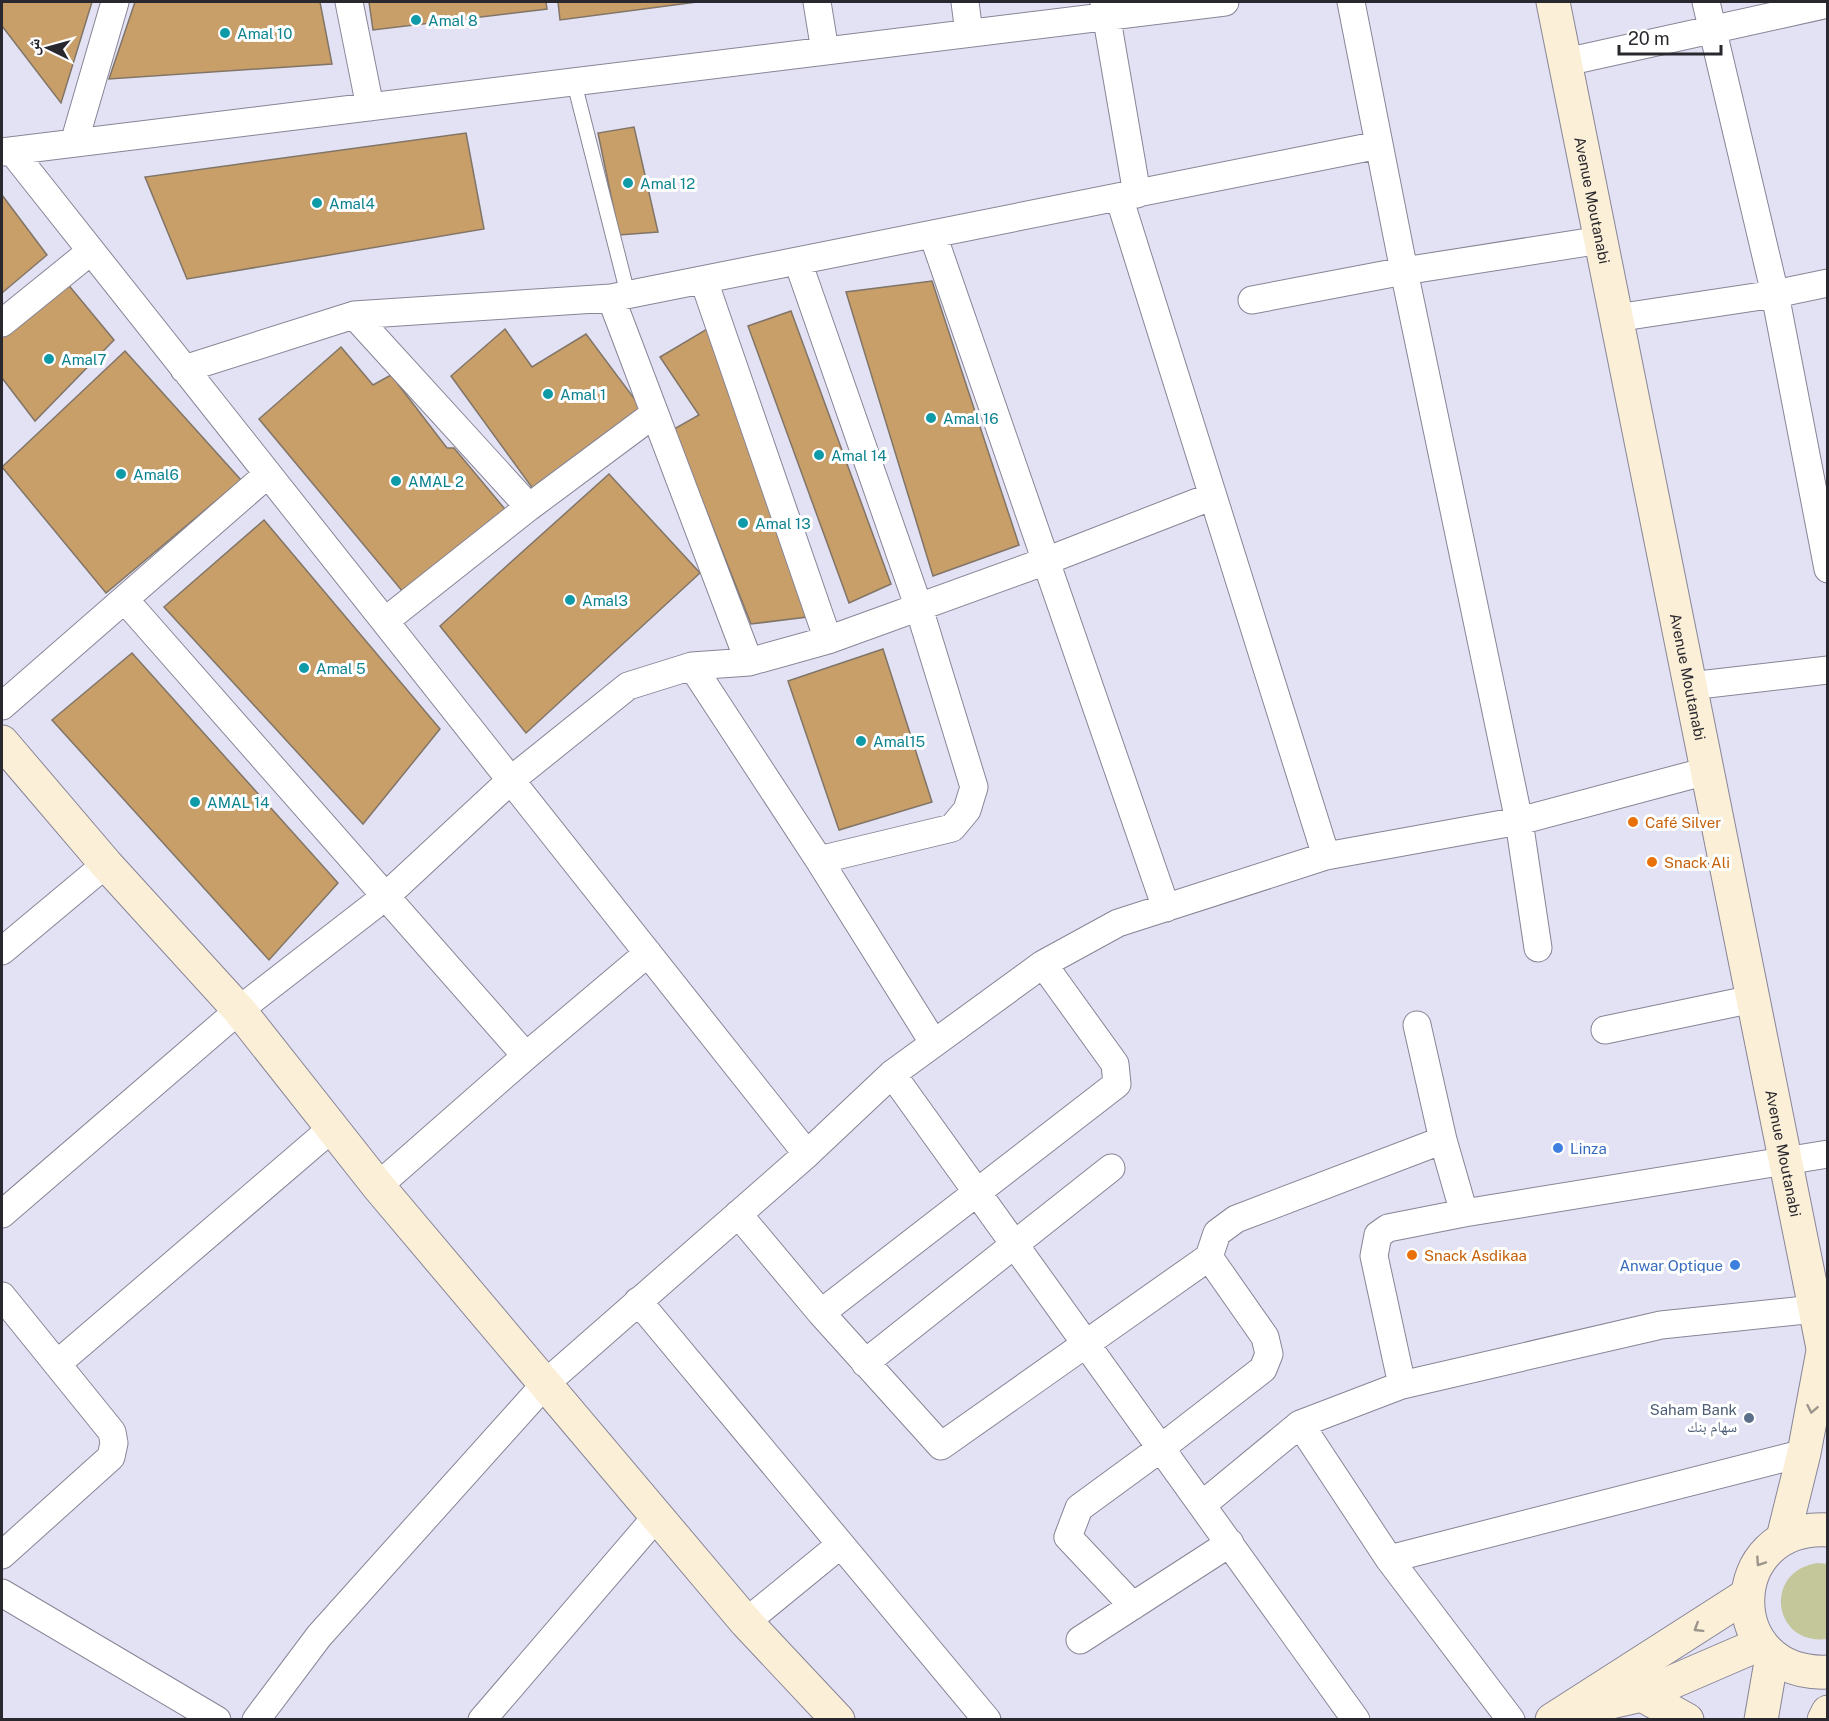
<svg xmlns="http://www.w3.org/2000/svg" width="1829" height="1721" font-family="'Public Sans','Noto Naskh Arabic',sans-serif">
  <rect width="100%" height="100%" fill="#e3e1f4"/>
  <!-- green -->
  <path fill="#c3c799" d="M1818 1563 1828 1564 1827 1639C1773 1646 1762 1571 1818 1563Z"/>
  <!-- building -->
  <path fill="#c89e69" stroke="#817567" stroke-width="1.5" d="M2 2H92L61 103 2 26Z
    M135 2H320L332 64 109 79Z
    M369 2H546L547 9 373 30Z
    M558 2H697L560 20Z
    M634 127 658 232 619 235 598 133Z
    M466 133 484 229 187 279 145 177Z
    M2 195 47 255 2 293Z
    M932 281 1019 545 933 576 846 292Z
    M66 282 114 340 35 421 2 378V335Z
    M791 311 891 584 849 603 748 326Z
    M505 329 532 367 586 334 645 413 536 493 451 376Z
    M707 329 807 617 751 624 674 429 699 415 660 357Z
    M341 347 373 385 391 375 447 448H454L509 514 408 598 259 419Z
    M125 351 241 480 106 593 2 467Z
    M609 474 700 573 526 733 440 626Z
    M264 520 440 729 363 824 164 607Z
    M883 649 932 802 839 830 788 681Z
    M132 653 338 883 269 960 52 720Z"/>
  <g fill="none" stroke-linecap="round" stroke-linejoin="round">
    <!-- lane casing -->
    <g stroke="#878596" stroke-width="16">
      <path id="lane" d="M574 82 628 295"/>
    </g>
    <!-- street casing -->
    <g stroke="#878596" stroke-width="29">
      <path id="street" d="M349 2 370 107
        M817 2 825 51
        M965 2 969 33
        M1104 2 1137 194
        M1351 2 1404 271 1519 821 1538 948
        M1706 2 1775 294 1828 569
        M1566 62 1828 4
        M74 143 115 2
        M12 151 807 1154
        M2 152 1225 2
        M1119 197 1326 856
        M933 235 1166 908
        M798 262 919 608 974 787 967 810 952 828 819 860
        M704 281 828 640
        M611 298 749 662
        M1252 300 1404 271 1601 240
        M354 315 529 507
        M1616 318 1775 294 1828 283
        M2 323 91 251
        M184 369 354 315 611 298 1379 145
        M125 600 526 1056
        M385 621 529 507 654 414
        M692 666 819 860 933 1042
        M1690 686 1828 670
        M2 706 268 474
        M2 951 106 864
        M1417 1025 1443 1140 1464 1213
        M1605 1030 1753 999
        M892 1074 1356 1720
        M378 1186 526 1056 648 953
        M2 1214 239 1010 386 896 511 780 628 686 692 666 749 662 828 640 1046 561 1213 496
        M738 1214 821 1313 941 1446 1209 1257
        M2 1296 112 1432 114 1443 111 1457 2 1555
        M638 1301 987 1720
        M821 1313 1117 1084 1115 1064 1043 964
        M865 1363 1111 1168
        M57 1364 331 1129
        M1402 1385 1374 1256 1378 1235 1388 1228 1464 1213 1828 1154
        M1300 1424 1389 1559 1511 1720
        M1202 1505 1300 1424 1402 1385 1661 1325 1815 1309
        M1389 1559 1804 1453
        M2 1593 217 1720
        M1133 1606 1068 1537 1079 1508 1161 1448 1263 1369 1269 1354 1265 1337 1209 1257 1217 1233 1236 1219 1443 1140
        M746 1622 840 1545
        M1080 1640 1230 1543
        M256 1720 319 1636 546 1383 807 1154 892 1074 1043 964 1118 923 1326 856 1519 821 1707 771
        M482 1720 657 1516"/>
    </g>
    <!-- secondary casing -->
    <g stroke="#878596" stroke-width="35">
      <g id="secondary">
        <path id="s1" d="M1553 2 1828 1373"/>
        <path d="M2 742 106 864 239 1010 378 1186 746 1622 838 1720"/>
        <path d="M1828 1530C1722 1524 1720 1677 1828 1672"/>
        <path d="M1783 1538 1804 1453 1823 1351"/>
        <path d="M1642 1695 1687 1720"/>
        <path d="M1589 1707 1642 1695 1760 1644"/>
        <path d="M1552 1720 1747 1595"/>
        <path d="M1761 1720 1772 1656"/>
        <path d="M1824 1720 1828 1712"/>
      </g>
    </g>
    <!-- lane -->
    <use href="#lane" stroke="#fff" stroke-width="14"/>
    <!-- street -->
    <use href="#street" stroke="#fff" stroke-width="27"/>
    <!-- secondary -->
    <use href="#secondary" stroke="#fbefd7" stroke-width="33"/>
  </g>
  <!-- one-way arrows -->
  <defs><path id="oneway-chevron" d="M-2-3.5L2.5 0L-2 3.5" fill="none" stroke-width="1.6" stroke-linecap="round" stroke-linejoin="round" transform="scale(1.5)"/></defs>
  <g stroke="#9c958b">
    <use href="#oneway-chevron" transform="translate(1812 1409) rotate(101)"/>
    <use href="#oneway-chevron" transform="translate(1760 1562) rotate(124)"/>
    <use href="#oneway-chevron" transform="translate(1698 1628) rotate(148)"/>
  </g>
  <!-- markers -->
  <g fill="#0f9aa8" stroke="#fff" stroke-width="2">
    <circle cx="416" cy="20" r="6"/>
    <circle cx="225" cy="33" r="6"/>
    <circle cx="628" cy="183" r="6"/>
    <circle cx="317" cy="203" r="6"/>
    <circle cx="49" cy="359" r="6"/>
    <circle cx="548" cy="394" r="6"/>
    <circle cx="931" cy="418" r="6"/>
    <circle cx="819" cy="455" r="6"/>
    <circle cx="121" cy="474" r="6"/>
    <circle cx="396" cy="481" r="6"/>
    <circle cx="743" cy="523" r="6"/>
    <circle cx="570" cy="600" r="6"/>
    <circle cx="304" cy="668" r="6"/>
    <circle cx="861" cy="741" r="6"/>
    <circle cx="195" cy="802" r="6"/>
  </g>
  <g fill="#e8710a" stroke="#fff" stroke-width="2">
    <circle cx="1633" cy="822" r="6"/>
    <circle cx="1652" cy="862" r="6"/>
    <circle cx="1412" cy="1255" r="6"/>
  </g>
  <g fill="#3f7fe0" stroke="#fff" stroke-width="2">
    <circle cx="1558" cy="1148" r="6"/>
    <circle cx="1735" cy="1265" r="6"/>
  </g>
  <circle fill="#5c6f8a" stroke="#fff" stroke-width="2" cx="1749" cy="1418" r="6"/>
  <g text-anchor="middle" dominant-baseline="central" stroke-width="6" stroke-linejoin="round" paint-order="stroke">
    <!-- culture labels -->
    <g font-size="15" fill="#0d838f" stroke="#fff" text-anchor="start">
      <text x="428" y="20">Amal 8</text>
      <text x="237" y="33">Amal 10</text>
      <text x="640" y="183">Amal 12</text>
      <text x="329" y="203">Amal4</text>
      <text x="61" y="359">Amal7</text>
      <text x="560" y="394">Amal 1</text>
      <text x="943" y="418">Amal 16</text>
      <text x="831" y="455">Amal 14</text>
      <text x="133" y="474">Amal6</text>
      <text x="408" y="481">AMAL 2</text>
      <text x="755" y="523">Amal 13</text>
      <text x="582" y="600">Amal3</text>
      <text x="316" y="668">Amal 5</text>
      <text x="873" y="741">Amal15</text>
      <text x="207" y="802">AMAL 14</text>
    </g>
    <!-- street labels -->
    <g font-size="15" fill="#29282f" stroke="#fff">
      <text stroke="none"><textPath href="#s1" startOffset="202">Avenue Moutanabi</textPath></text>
      <text stroke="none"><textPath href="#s1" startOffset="688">Avenue Moutanabi</textPath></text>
      <text stroke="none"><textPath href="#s1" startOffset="1174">Avenue Moutanabi</textPath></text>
    </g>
    <!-- food labels -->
    <g font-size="15" fill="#c56008" stroke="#fff" text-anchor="start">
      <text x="1645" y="822">Café Silver</text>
      <text x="1664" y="862">Snack Ali</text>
      <text x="1424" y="1255">Snack Asdikaa</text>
    </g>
    <!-- shop labels -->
    <g font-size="15" fill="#366cbe" stroke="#fff" text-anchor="start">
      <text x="1570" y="1148">Linza</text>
      <text x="1723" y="1265" text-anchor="end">Anwar Optique</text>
    </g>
    <!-- service labels -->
    <g font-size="15" fill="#4e5e75" stroke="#fff" text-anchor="end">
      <text x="1737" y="1409">Saham Bank<tspan x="1737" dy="17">سهام بنك</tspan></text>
    </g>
  </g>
  <!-- border -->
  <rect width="1829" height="1721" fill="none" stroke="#29282f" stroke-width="6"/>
  <!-- north arrow -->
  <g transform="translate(48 48) rotate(275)" stroke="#ffffff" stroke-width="4.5" paint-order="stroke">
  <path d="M0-4.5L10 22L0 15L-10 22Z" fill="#29282f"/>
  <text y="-9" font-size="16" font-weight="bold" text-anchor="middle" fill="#29282f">ش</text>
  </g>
  <!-- scale -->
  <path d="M1619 45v9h102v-9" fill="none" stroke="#29282f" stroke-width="3"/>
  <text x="1628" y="45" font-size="18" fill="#29282f" stroke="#ffffff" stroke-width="4.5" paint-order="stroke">20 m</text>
</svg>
